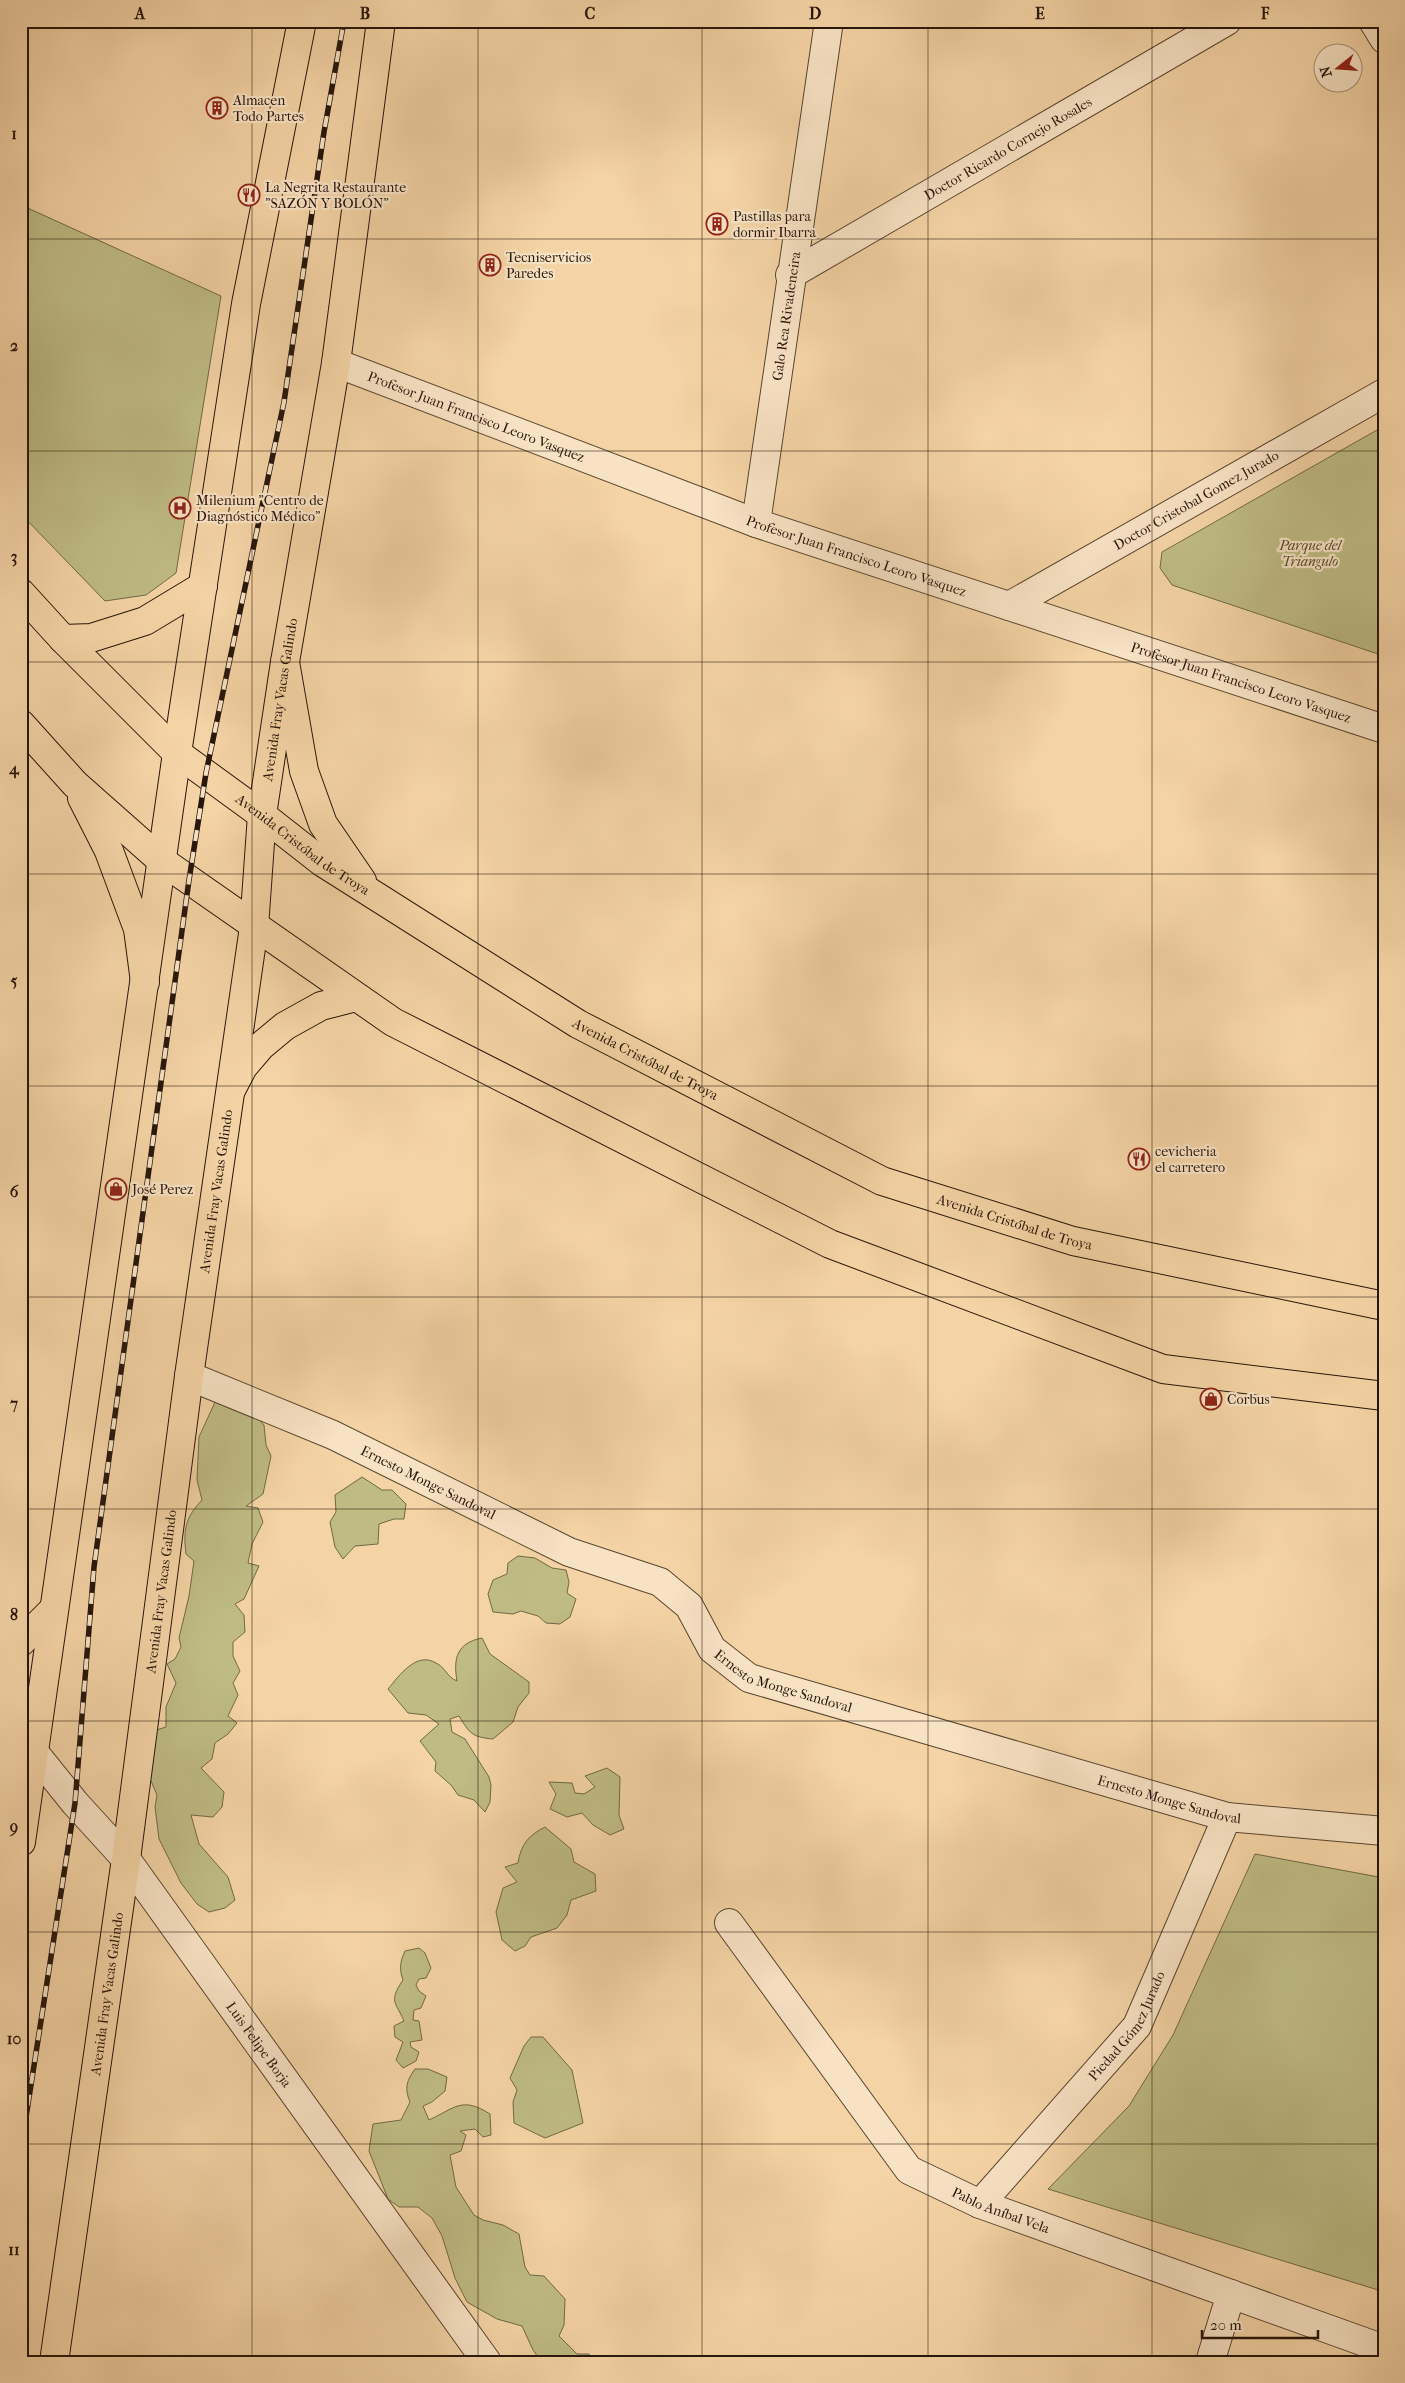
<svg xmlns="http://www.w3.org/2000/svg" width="1405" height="2383" font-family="'IM FELL French Canon',serif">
  <rect width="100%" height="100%" fill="#f4d3a5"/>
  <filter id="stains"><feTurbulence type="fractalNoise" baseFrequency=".004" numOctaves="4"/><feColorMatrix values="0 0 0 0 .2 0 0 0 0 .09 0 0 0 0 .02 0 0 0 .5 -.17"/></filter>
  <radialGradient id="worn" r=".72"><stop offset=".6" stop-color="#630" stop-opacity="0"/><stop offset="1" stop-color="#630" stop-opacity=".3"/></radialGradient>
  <!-- green -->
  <path fill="#bebb84" stroke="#726848" d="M21 205 221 296 176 573 146 595 105 601 21 514Z
    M1384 426V656L1172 585 1160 568 1162 552Z
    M216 1400 251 1410 264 1425 266 1445 271 1456 263 1494 246 1506 258 1508 263 1522 252 1544 248 1563 259 1566 244 1599 235 1604 244 1615 245 1632 233 1642V1656L240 1671 233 1683 238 1695 228 1716 237 1723 228 1734 215 1743 212 1759 201 1768 224 1792 222 1807 213 1817 191 1815 199 1844 228 1877 235 1900 225 1908 209 1912 197 1904 181 1883 159 1839 155 1807 157 1795 149 1776 156 1730 166 1727V1707L176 1683 167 1664 175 1659 181 1647 179 1638 189 1596 194 1561 186 1554C183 1530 185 1518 202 1500L197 1480 199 1437Z
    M362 1477 382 1490H392L406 1504 404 1519H394L379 1524 378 1544 355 1546 343 1559 335 1547 330 1522 336 1512 335 1495Z
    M518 1556 535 1558 552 1568 566 1570 569 1582 567 1593 576 1599 570 1617 560 1624 546 1623 538 1616 521 1611 513 1614 493 1612 488 1594 493 1580 507 1574 508 1563Z
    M482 1638 490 1654 529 1682V1693L518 1707 513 1722 493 1739C472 1737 470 1734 459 1716L450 1719 452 1732 465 1739 489 1777 491 1785 490 1802 485 1812 474 1800 458 1795 451 1785 435 1771 436 1762 420 1741 439 1724 426 1715 408 1713 388 1689C399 1676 416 1651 436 1663 445 1667 447 1677 457 1681 453 1658 457 1643 482 1638Z
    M607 1768 620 1777 619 1815 624 1829 610 1835 593 1825 582 1813 567 1817 550 1809 556 1794 549 1782 572 1783 575 1793 584 1794 595 1787 585 1776Z
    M545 1827 571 1849 574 1862 595 1874 596 1891 571 1900 567 1915 557 1928 531 1937 525 1946 515 1951 502 1940 496 1912 503 1888 517 1882 505 1867 518 1863C521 1844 529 1835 545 1827Z
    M1255 1854 1384 1878V2294L1375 2289 1048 2189 1129 2106 1173 2035Z
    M419 1948 425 1953 431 1968 426 1978 419 1979 416 1985 419 1991 426 1996 421 2008 414 2010 413 2020 419 2021 422 2040 410 2042 411 2047 419 2052 416 2061 403 2068 396 2060 403 2042 395 2037 394 2026 404 2021C396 2002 388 2002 403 1980 399 1969 400 1962 405 1951Z
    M531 2037H543L572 2070 583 2123 545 2138 514 2123 513 2102 517 2090 510 2078 524 2046Z
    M415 2069H428L447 2077 445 2091 432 2102 423 2106 429 2120C455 2108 462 2096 490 2114L491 2135 483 2137 475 2129 460 2131 466 2135 461 2151 450 2155 456 2187 474 2215 483 2220 503 2225 519 2234 525 2267 530 2275 544 2276 565 2299 564 2325 559 2336 577 2354H589L595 2362 540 2360 533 2350 522 2326 497 2319 467 2302 455 2278 442 2236 432 2218 418 2207H399L388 2199 369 2151 373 2124 401 2120 410 2102C404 2088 407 2080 415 2069Z"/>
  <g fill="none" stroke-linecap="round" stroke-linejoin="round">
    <!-- minor casing -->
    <g stroke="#5a4532" stroke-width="30">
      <g id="minor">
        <path d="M1373 21 1384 39"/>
        <path id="s1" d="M790 275 1227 21"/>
        <path id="s2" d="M336 363 756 523 1384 729"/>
        <path id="s3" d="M756 523 829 21"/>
        <path id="s4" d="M1009 606 1384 393"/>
        <path id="s5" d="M189 1376 333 1435 569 1552 660 1582 689 1606 712 1649 749 1678 1227 1817 1384 1831"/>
        <path id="s6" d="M21 1736 75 1803 126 1859 487 2362"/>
        <path id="s7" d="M729 1923 909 2170 980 2204 1384 2349"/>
        <path id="s8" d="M980 2204 1137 2026 1227 1817"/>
        <path d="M1210 2362 1231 2294"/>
      </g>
    </g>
    <!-- primary casing -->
    <g stroke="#27160c" stroke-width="30">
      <g id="primary">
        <path d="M21 1642 53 1610"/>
        <path d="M21 1842 177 753 246 304 302 21"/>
        <path id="s9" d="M54 2362 126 1859 189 1376 254 927 262 815 285 662 336 363 381 21"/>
      </g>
    </g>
    <!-- trunk casing -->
    <g stroke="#27160c" stroke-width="30">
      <g id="trunk">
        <path id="s10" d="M21 593 63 639 177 753 262 815 322 862 578 1024 882 1181 1073 1241 1384 1306"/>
        <path d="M63 639 91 638 145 621 203 586"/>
        <path d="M285 662 304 771 323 824 362 881"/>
        <path d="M21 724 75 784 162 861 393 1022 830 1244 1163 1369 1384 1396"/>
        <path d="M82 798 109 851 138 929 145 982"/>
        <path d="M231 1090 243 1067 261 1046 285 1026 321 1006 356 997"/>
      </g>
    </g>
    <!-- minor -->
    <use href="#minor" stroke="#f8e2c4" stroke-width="28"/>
    <!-- primary -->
    <use href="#primary" stroke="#f4d3a5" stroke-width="28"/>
    <!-- trunk -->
    <use href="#trunk" stroke="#f4d3a5" stroke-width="28"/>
    <!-- rail casing -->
    <g stroke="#27160c" stroke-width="5.5">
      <path id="rail" d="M21 2149 75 1803 94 1567 189 880 206 773 284 402 324 132 344 21"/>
    </g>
    <!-- rail -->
    <use href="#rail" stroke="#f8e2c4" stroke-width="4" stroke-dasharray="11" stroke-linecap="butt"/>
  </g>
  <!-- grid -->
  <path fill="none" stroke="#27160c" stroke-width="1" stroke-opacity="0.55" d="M252 21V2362M478 21V2362M702 21V2362M928 21V2362M1152 21V2362M21 239H1384M21 451H1384M21 662H1384M21 874H1384M21 1086H1384M21 1297H1384M21 1509H1384M21 1721H1384M21 1932H1384M21 2144H1384"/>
  <!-- icons -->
  <defs>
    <g id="building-ring" transform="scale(1.125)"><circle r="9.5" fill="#f8e2c4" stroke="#8f2418" stroke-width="1.5"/><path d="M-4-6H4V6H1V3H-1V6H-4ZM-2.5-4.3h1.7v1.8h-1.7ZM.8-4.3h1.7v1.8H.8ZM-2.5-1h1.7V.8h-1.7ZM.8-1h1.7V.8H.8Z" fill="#8f2418"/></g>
    <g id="restaurant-ring" transform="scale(1.125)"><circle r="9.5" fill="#f8e2c4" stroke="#8f2418" stroke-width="1.5"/><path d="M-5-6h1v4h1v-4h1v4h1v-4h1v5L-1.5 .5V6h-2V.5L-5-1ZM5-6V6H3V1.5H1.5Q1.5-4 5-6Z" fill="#8f2418"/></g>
    <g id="hospital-ring" transform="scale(1.125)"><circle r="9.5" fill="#f8e2c4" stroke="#8f2418" stroke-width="1.5"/><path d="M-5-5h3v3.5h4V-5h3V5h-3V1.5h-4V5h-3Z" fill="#8f2418"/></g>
    <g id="shop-ring" transform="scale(1.125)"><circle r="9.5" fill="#f8e2c4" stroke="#8f2418" stroke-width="1.5"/><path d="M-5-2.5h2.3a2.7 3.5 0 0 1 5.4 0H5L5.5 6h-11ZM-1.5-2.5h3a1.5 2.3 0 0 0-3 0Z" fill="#8f2418"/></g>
  </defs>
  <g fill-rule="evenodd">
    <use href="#building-ring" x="217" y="108"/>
    <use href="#restaurant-ring" x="249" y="195"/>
    <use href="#building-ring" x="717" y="224"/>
    <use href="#building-ring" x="490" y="265"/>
    <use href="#hospital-ring" x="180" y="508"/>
    <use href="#restaurant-ring" x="1139" y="1159"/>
    <use href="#shop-ring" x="116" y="1189"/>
    <use href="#shop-ring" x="1211" y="1399"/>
  </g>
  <g text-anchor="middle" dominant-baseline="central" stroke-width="4.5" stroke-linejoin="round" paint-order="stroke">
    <!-- poi labels -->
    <g font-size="14" fill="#27160c" stroke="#f8e2c4" text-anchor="start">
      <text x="233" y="100">Almacen<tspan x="233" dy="16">Todo Partes</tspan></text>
      <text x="265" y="187">La Negrita Restaurante<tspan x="265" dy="16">"SAZÓN Y BOLÓN"</tspan></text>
      <text x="733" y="216">Pastillas para<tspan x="733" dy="16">dormir Ibarra</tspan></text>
      <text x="506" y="257">Tecniservicios<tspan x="506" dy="16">Paredes</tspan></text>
      <text x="196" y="500">Milenium "Centro de<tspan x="196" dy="16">Diagnóstico Médico"</tspan></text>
      <text x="1155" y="1151">cevicheria<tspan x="1155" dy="16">el carretero</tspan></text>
      <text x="132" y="1189">José Perez</text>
      <text x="1227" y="1399">Corbus</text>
    </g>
    <!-- street labels -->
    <g font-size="14" fill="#27160c" stroke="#f8e2c4">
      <text stroke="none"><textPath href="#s1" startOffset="252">Doctor Ricardo Cornejo Rosales</textPath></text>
      <text stroke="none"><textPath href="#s3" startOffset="209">Galo Rea Rivadeneira</textPath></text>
      <text stroke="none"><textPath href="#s2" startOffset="150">Profesor Juan Francisco Leoro Vasquez</textPath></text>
      <text stroke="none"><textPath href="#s4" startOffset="215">Doctor Cristobal Gomez Jurado</textPath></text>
      <text stroke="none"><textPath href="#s2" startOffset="555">Profesor Juan Francisco Leoro Vasquez</textPath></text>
      <text stroke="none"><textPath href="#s2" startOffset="960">Profesor Juan Francisco Leoro Vasquez</textPath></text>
      <text stroke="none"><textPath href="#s9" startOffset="1678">Avenida Fray Vacas Galindo</textPath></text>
      <text stroke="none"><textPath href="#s10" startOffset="379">Avenida Cristóbal de Troya</textPath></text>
      <text stroke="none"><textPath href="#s10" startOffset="784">Avenida Cristóbal de Troya</textPath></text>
      <text stroke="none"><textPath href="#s9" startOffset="1182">Avenida Fray Vacas Galindo</textPath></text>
      <text stroke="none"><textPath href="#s10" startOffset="1189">Avenida Cristóbal de Troya</textPath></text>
      <text stroke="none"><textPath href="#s5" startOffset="262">Ernesto Monge Sandoval</textPath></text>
      <text stroke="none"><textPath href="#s9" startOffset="778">Avenida Fray Vacas Galindo</textPath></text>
      <text stroke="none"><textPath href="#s5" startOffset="681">Ernesto Monge Sandoval</textPath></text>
      <text stroke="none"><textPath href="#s5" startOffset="1086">Ernesto Monge Sandoval</textPath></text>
      <text stroke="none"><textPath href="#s9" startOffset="372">Avenida Fray Vacas Galindo</textPath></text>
      <text stroke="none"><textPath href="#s8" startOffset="232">Piedad Gómez Jurado</textPath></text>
      <text stroke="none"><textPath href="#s6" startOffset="390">Luis Felipe Borja</textPath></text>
      <text stroke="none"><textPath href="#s7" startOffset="406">Pablo Aníbal Vela</textPath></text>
    </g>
    <!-- park labels -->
    <g font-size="14" font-style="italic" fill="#544830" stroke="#f8e2c4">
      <text x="1310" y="545">Parque del<tspan x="1310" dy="16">Triangulo</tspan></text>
    </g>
  </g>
  <!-- margin -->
  <rect width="1405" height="2383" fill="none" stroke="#f4d3a5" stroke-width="55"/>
  <!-- north arrow -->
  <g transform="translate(1338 68) rotate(253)"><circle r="24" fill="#f8e2c4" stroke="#a4907a"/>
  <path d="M0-4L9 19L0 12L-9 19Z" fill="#8f2418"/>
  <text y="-8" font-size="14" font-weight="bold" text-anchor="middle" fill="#27160c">N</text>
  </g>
  <!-- scale -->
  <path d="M1202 2330v8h116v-8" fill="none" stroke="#27160c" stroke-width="2.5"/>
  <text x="1210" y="2330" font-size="15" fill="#27160c" stroke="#f8e2c4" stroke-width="4" paint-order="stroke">20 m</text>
  <rect x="28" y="28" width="1350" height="2328" fill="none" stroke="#27160c" stroke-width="2"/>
  <g font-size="16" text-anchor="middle" font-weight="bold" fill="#27160c">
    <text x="140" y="19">A</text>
    <text x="365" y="19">B</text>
    <text x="590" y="19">C</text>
    <text x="815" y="19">D</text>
    <text x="1040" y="19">E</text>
    <text x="1265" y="19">F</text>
    <text x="14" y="139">1</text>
    <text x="14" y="351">2</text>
    <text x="14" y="562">3</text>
    <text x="14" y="774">4</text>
    <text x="14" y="986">5</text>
    <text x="14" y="1197">6</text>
    <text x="14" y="1409">7</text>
    <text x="14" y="1620">8</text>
    <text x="14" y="1832">9</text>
    <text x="14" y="2044">10</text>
    <text x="14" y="2255">11</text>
  </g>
  <rect width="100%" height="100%" filter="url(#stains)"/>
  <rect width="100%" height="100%" fill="url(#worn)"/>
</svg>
